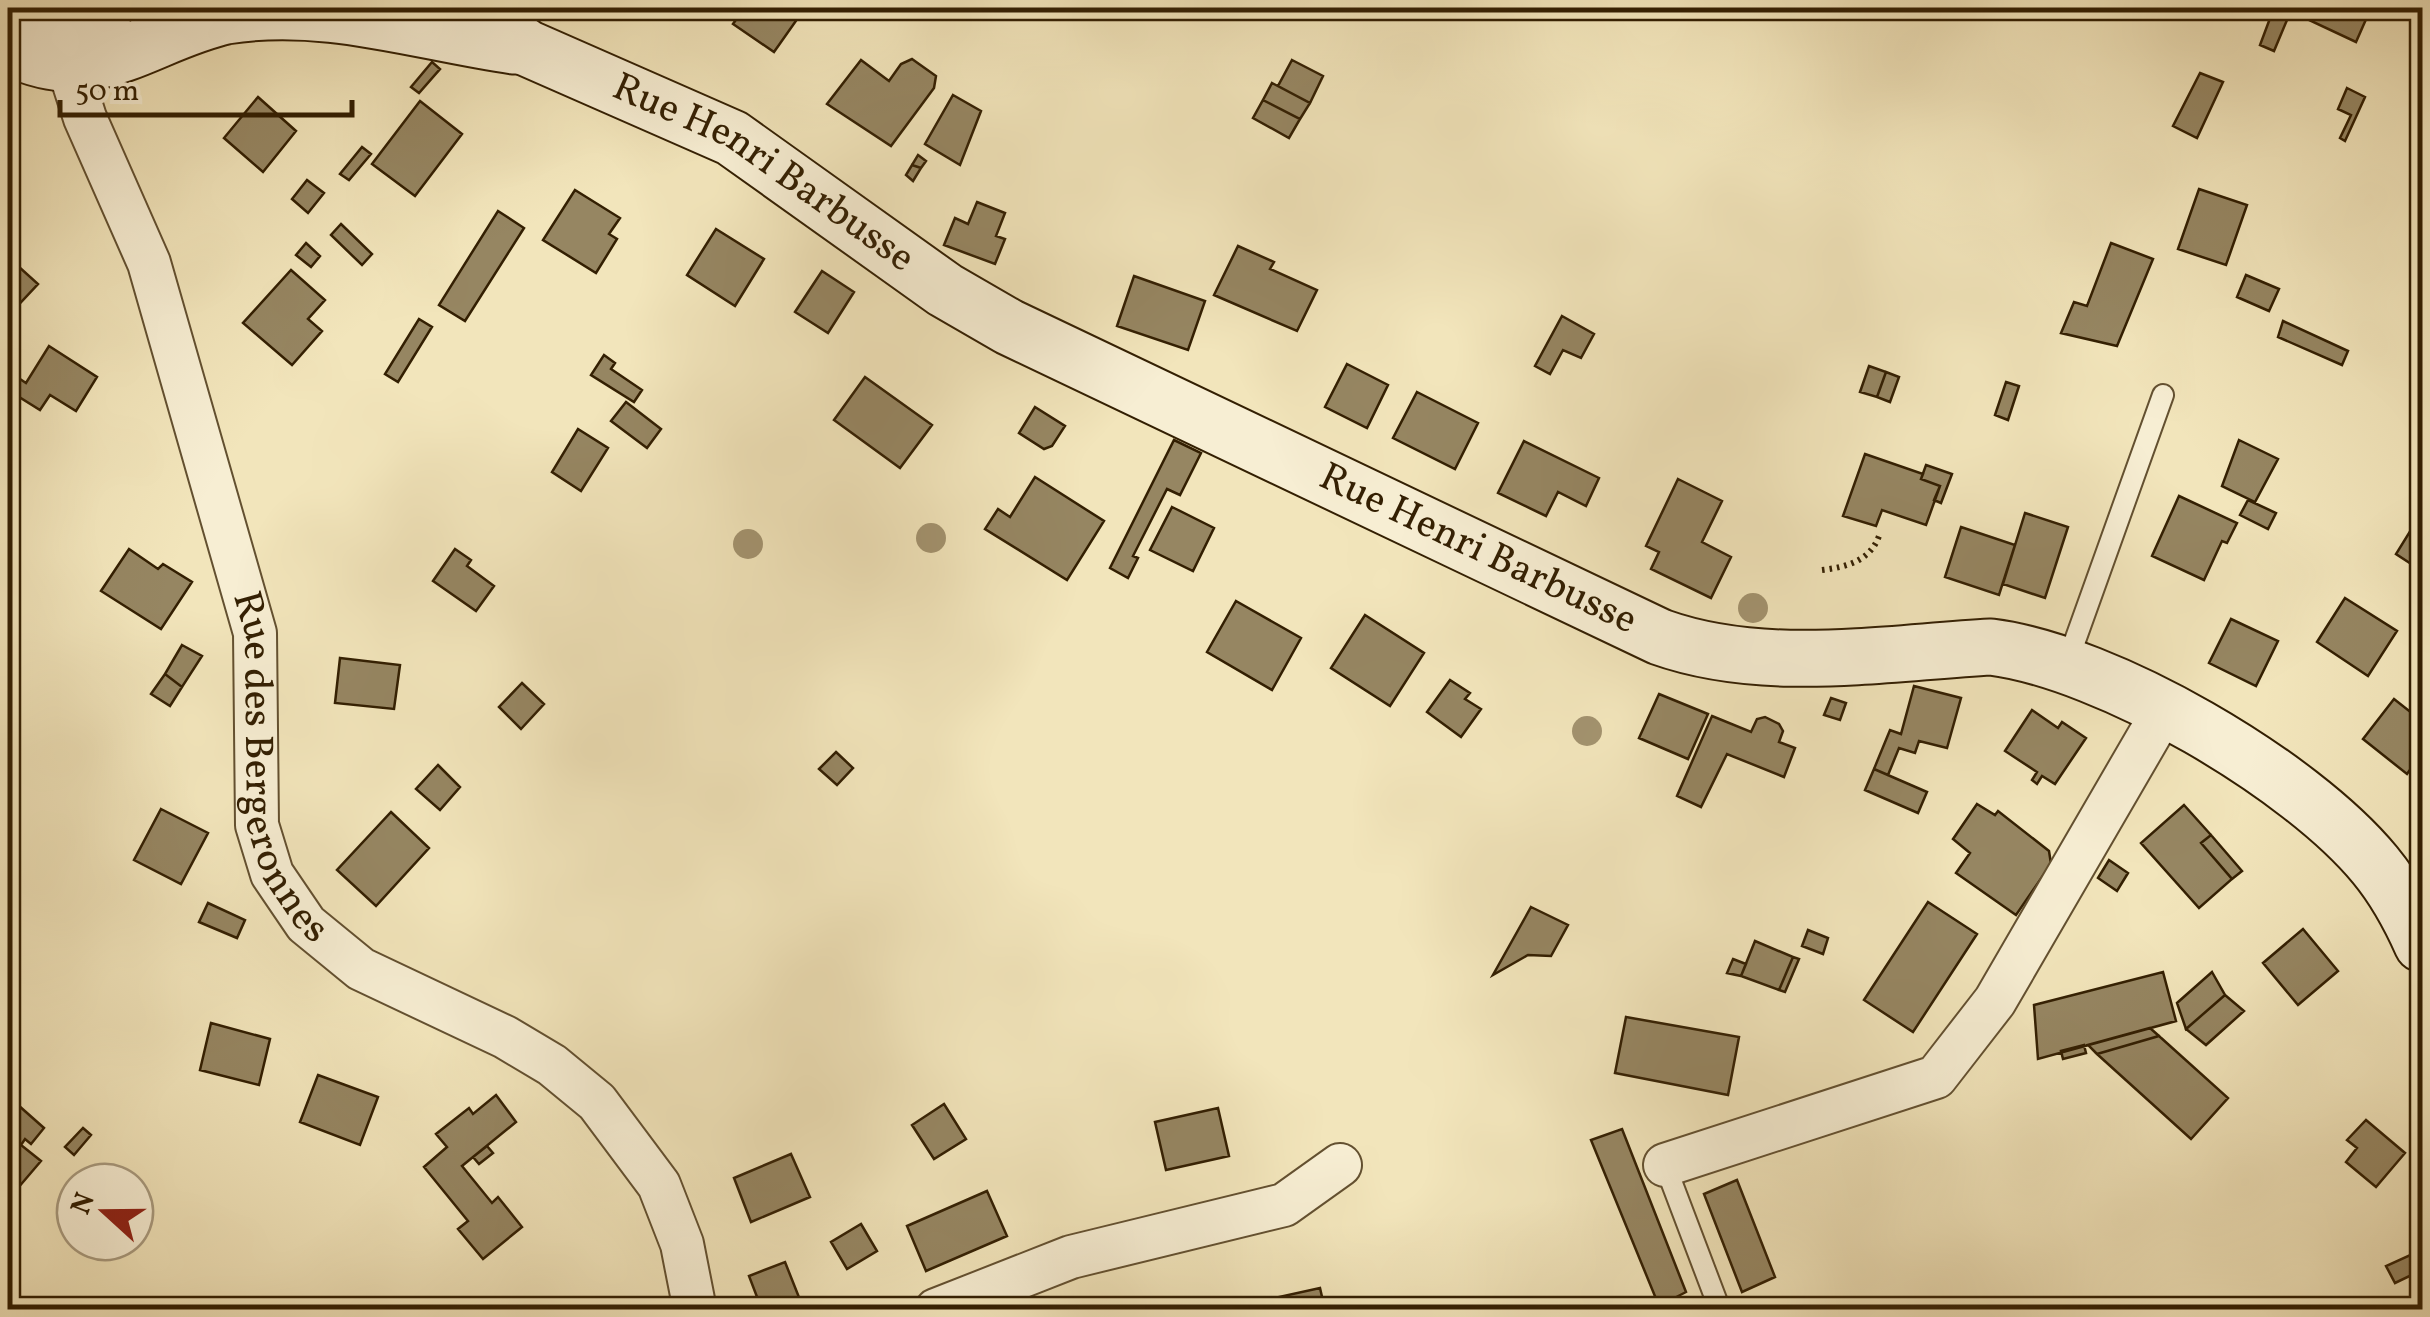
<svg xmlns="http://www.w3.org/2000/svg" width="2430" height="1317" font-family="Vollkorn,serif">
  <rect width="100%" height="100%" fill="#f2e5bb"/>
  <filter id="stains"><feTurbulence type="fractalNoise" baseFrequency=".002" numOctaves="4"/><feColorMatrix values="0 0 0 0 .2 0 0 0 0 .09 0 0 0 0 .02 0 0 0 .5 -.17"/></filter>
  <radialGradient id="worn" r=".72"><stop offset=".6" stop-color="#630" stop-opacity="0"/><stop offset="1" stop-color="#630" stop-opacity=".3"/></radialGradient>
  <!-- building -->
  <path fill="#968662" stroke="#331f02" stroke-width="2.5" d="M744 8H805L774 52 733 24Z
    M2297 8H2371L2356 42 2294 13Z
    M2272 13 2287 20 2274 51 2260 45Z
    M912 59 936 76 934 88 891 146 827 104 861 60 889 81 901 64Z
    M1292 60 1323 76 1310 103 1278 86Z
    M432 62 440 69 419 93 411 87Z
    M2200 73 2223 82 2197 138 2173 126Z
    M1272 83 1310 103 1300 119 1263 100Z
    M2347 88 2365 97 2345 141 2340 138 2351 115 2338 109Z
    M953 95 981 111 960 165 925 144Z
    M258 97 296 131 263 172 224 138Z
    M1263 100 1300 119 1289 138 1253 118Z
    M420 101 462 134 415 196 372 164Z
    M362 147 371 154 349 180 340 174Z
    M918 155 926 161 921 168 912 165Z
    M912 165 921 168 913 181 906 175Z
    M307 180 324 193 308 213 292 199Z
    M2199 189 2247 205 2226 265 2178 249Z
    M575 190 620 218 609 234 617 239 596 273 543 240Z
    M977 202 1005 213 996 236 1005 239 995 264 944 245 955 218 968 224Z
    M498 211 524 228 465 321 439 305Z
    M341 224 372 254 362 265 331 235Z
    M716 229 764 259 735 306 687 275Z
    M306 243 320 256 311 267 296 255Z
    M2111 243 2153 259 2117 346 2061 333 2074 302 2087 306Z
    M1238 246 1274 262 1270 269 1317 290 1297 331 1214 295Z
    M8 257 38 284 8 316Z
    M291 270 325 300 308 319 322 331 292 365 243 323Z
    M822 271 854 292 828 333 795 312Z
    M2246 275 2279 289 2269 311 2237 297Z
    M1134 276 1205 301 1188 350 1117 326Z
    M1562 316 1594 334 1581 358 1563 350 1550 374 1535 366Z
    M419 319 432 327 398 382 385 374Z
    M2283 321 2348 351 2342 365 2278 337Z
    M49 346 97 377 76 411 50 395 40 410 8 390V371L26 383Z
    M604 355 615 363 611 369 642 390 634 402 591 375Z
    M1347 364 1388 385 1367 428 1325 407Z
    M1869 366 1886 372 1877 397 1860 392Z
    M1886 372 1899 377 1890 402 1877 397Z
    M865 377 932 425 900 468 834 420Z
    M2006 382 2019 386 2008 420 1995 415Z
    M1417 392 1478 423 1455 469 1393 438Z
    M626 402 661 429 647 448 611 421Z
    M1035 407 1065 426 1052 446 1044 449 1019 433Z
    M578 429 608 448 581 491 552 472Z
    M1174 440 1201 453 1180 495 1167 489 1133 556 1138 558 1128 578 1110 568Z
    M2239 440 2278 459 2255 502 2222 486Z
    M1524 441 1599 478 1586 506 1558 492 1546 516 1498 493Z
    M1865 454 1923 474 1921 479 1940 486 1926 525 1882 510 1876 526 1843 516Z
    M1926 465 1952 474 1941 503 1934 500 1940 486 1921 479Z
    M1035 477 1104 521 1067 580 985 529 998 509 1010 517Z
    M1678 479 1722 501 1702 542 1731 557 1711 598 1651 569 1659 552 1646 546Z
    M2179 496 2237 523 2227 543 2222 541 2204 580 2152 556Z
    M2248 500 2276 513 2268 529 2240 515Z
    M1172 507 1214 528 1193 571 1150 550Z
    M2422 512V571L2396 554Z
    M2025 513 2068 527 2045 598 2003 584Z
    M1961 527 2015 545 1999 595 1945 577Z
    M129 549 158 569 163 564 192 582 161 629 101 591Z
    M455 549 471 560 467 566 494 586 476 611 433 581Z
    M2345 598 2397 631 2368 676 2317 642Z
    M1236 601 1301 638 1272 690 1207 652Z
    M1365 615 1424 653 1390 706 1331 668Z
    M2231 619 2278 641 2256 686 2209 663Z
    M182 645 202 656 182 687 165 674Z
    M340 658 400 665 394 709 335 703Z
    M165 674 182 687 170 706 151 694Z
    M1450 680 1470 693 1465 699 1481 709 1461 737 1427 712Z
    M522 683 544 704 521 729 499 707Z
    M1914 686 1961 698 1947 748 1919 741 1915 753 1899 748 1888 775 1874 769 1890 730 1901 734Z
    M1659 694 1708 714 1688 759 1639 738Z
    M1831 698 1846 703 1840 720 1824 715Z
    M2394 699 2422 721V753L2407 774 2363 739Z
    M2032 710 2058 728 2062 722 2086 738 2055 784 2042 776 2037 784 2032 780 2037 772 2005 751Z
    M1712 716 1751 732 1757 719 1765 717 1779 724 1783 731 1779 742 1795 748 1784 777 1727 754 1701 807 1677 796Z
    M836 752 853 768 837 785 819 769Z
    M438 765 460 787 440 810 416 789Z
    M1874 769 1927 792 1918 813 1865 790Z
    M1977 804 1995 815 1998 811 2049 851 2051 864 2016 915 1956 873 1970 853 1953 839Z
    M2184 805 2211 835 2201 843 2232 879 2199 908 2141 843Z
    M161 809 208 833 181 884 134 860Z
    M391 812 429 848 376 906 337 870Z
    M2211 835 2242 871 2232 879 2201 843Z
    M2109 860 2128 873 2117 891 2098 878Z
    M1928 902 1977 934 1913 1032 1864 1000Z
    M208 903 245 920 237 938 199 922Z
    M1531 907 1568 925 1551 956 1528 955 1493 975Z
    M2303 929 2338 971 2298 1005 2263 963Z
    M1808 930 1828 938 1823 954 1802 946Z
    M1755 941 1793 957 1779 990 1741 976Z
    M1793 957 1799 959 1785 992 1779 990Z
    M1733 959 1746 964 1741 976 1727 973Z
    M2163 972 2176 1021 2038 1059 2034 1005Z
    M2212 972 2225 995 2186 1029 2177 1003Z
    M2225 995 2244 1011 2206 1045 2186 1029Z
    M1626 1017 1739 1037 1728 1095 1615 1073Z
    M211 1023 270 1039 259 1085 200 1070Z
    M2150 1028 2159 1036 2097 1054 2088 1045Z
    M2159 1036 2228 1098 2191 1139 2097 1054Z
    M2084 1045 2086 1053 2063 1059 2061 1051Z
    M318 1075 378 1097 360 1145 300 1122Z
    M496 1095 516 1122 462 1166 492 1203 498 1197 522 1227 483 1259 458 1229 468 1221 424 1167 447 1147 436 1134 469 1108 473 1114Z
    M9 1097 44 1128 31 1144 25 1139 21 1145 41 1161 12 1195 8 1191Z
    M944 1104 966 1139 934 1159 912 1125Z
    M1218 1108 1229 1156 1166 1170 1155 1122Z
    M2366 1120 2405 1153 2376 1187 2346 1162 2357 1148 2347 1140Z
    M83 1128 91 1135 74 1155 65 1147Z
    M1622 1129 1686 1292 1659 1306 1591 1140Z
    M487 1146 493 1153 479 1164 473 1157Z
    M791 1154 810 1197 751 1222 734 1178Z
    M1737 1180 1775 1277 1742 1292 1704 1194Z
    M987 1191 1007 1236 926 1271 907 1226Z
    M861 1224 877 1251 847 1269 831 1242Z
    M2417 1252 2422 1270 2395 1283 2386 1266Z
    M785 1262 804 1310H762L749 1276Z
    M1320 1288 1325 1310H1235L1234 1307Z"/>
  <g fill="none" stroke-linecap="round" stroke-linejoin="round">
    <!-- lane casing -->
    <g stroke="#635030" stroke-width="24">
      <path id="lane" d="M2067 663 2163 395
        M1665 1165 1720 1310"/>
    </g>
    <!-- street casing -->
    <g stroke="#635030" stroke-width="46">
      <g id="street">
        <path id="s1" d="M68 65 85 118 149 263 255 633 257 825 272 874 306 924 361 969 505 1037 552 1065 597 1102 659 1185 682 1244 695 1310"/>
        <path d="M1665 1165 1936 1077 1995 1001 2164 710"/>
        <path d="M936 1310 1071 1257 1284 1205 1340 1165"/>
      </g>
    </g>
    <!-- secondary casing -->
    <g stroke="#331f02" stroke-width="59">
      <g id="secondary">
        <path id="s2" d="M470 8 527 48 732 138 945 290 1009 327 1660 637C1764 674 1882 653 1991 647 2108 662 2300 774 2375 865 2394 888 2410 917 2422 944"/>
        <path d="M8 43 69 29 106 8"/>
        <path d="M8 47C97 91 143 35 226 16 325 0 417 32 514 46"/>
      </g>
    </g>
    <!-- path -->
    <path stroke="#331f02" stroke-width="6" stroke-dasharray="2.5 5" stroke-linecap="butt" d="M1822 570C1847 567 1870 561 1879 536"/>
    <!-- lane -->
    <use href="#lane" stroke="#f7eed3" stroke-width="20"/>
    <!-- street -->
    <use href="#street" stroke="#f7eed3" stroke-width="42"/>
    <!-- secondary -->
    <use href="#secondary" stroke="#f7eed3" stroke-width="55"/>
  </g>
  <!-- trees -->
  <g fill="#a3936f">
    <circle cx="931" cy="538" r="15"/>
    <circle cx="748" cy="544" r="15"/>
    <circle cx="1753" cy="608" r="15"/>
    <circle cx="1587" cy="731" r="15"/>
  </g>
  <g text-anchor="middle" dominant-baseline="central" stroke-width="8" stroke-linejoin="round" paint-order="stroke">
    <!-- street labels -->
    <g font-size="40" fill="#331f02" stroke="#f7eed3">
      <text stroke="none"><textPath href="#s2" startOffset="338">Rue Henri Barbusse</textPath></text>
      <text stroke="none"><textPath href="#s2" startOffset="1148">Rue Henri Barbusse</textPath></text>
      <text stroke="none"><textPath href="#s1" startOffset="740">Rue des Bergeronnes</textPath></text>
    </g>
  </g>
  <!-- margin -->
  <rect width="2430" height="1317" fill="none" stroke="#f2e5bb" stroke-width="40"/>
  <rect x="10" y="10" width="2410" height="1297" fill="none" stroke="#331f02" stroke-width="5"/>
  <rect x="20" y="20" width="2390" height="1277" fill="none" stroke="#331f02" stroke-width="2.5"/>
  <!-- north arrow -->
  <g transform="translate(105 1212) rotate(291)"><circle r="48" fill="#f7eed3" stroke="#a99b7f" stroke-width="2.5"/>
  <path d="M0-8L18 38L0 25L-18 38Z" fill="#8f2418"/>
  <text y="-15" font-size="28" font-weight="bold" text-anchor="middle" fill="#331f02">N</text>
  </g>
  <!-- scale -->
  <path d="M60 100v15h292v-15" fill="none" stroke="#331f02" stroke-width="5"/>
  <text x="75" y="100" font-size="30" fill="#331f02" stroke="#f7eed3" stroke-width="8" paint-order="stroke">50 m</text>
  <rect width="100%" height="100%" filter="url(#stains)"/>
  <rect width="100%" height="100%" fill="url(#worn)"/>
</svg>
